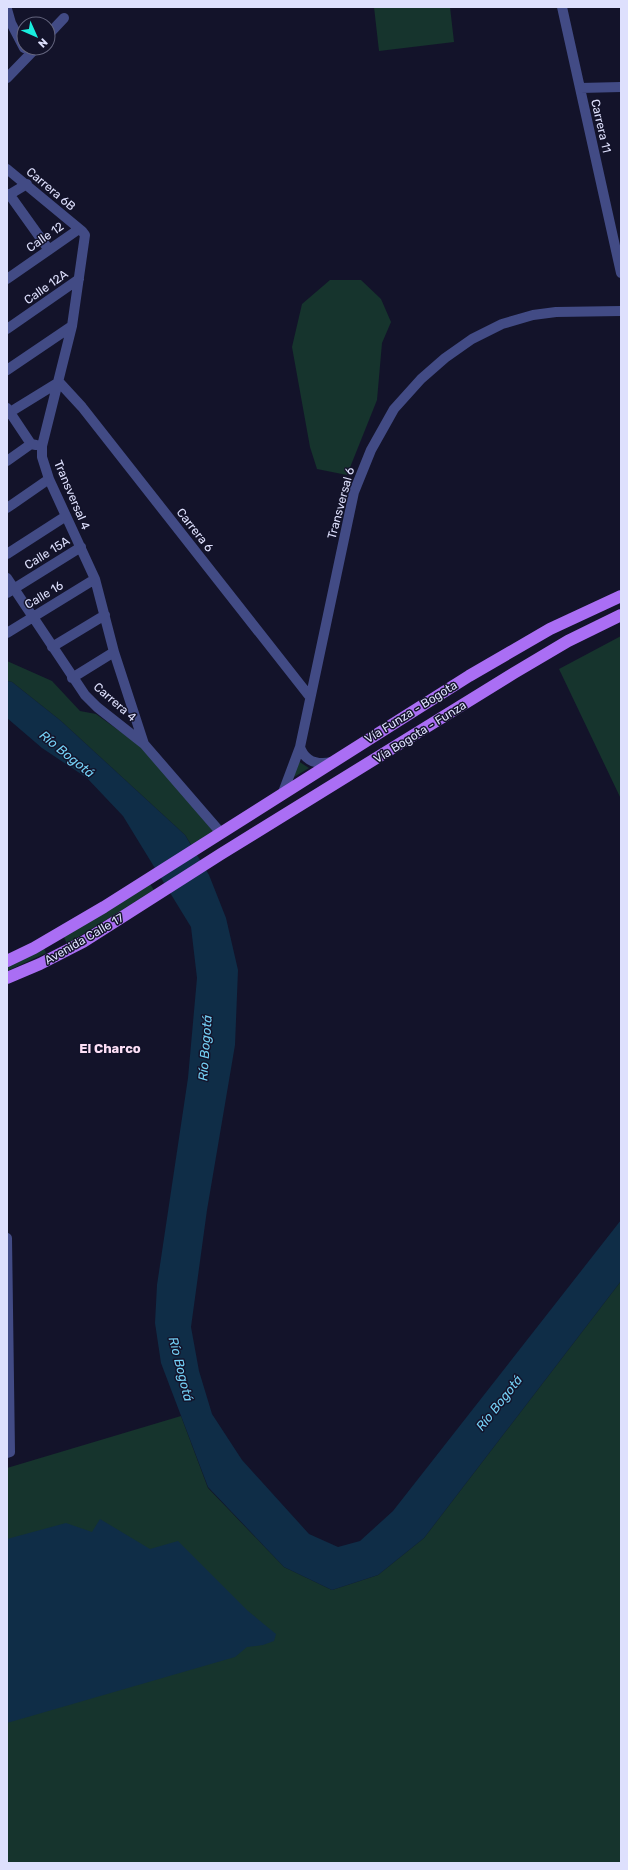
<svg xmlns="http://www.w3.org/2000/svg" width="628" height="1870" font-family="Rubik,sans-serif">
  <rect width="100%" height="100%" fill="#13132a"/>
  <!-- green -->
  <path fill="#16342d" d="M374 7H450L454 42 379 51Z
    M330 280H361L381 299 391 322 382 343 377 400 347 475 317 469 310 447 292 347 302 304Z
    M621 636V799L559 669Z
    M7 661 52 681 80 711 96 714 143 748 214 832 192 846 185 835 61 721 12 682 7 681Z
    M298 761 309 768 294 777Z
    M150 884 154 890 67 944 64 937Z
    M44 948 46 953 7 971V967Z
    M621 1281V1863H7V1468L181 1416 208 1488 284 1567 332 1590 378 1575 424 1538Z"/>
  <!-- water -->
  <path fill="#0f2d47" d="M7 681 12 682 61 721 185 835 209 875 226 918 238 970 235 1045 207 1210 191 1327 199 1371 212 1414 242 1460 309 1534 338 1547 360 1541 393 1511 621 1220V1281L424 1538 378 1575 332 1590 284 1567 208 1487 161 1363 155 1323 157 1285 188 1078 197 978 191 927 123 816 87 778 42 748 7 718Z
    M100 1519 150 1549 178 1541 248 1611 276 1634 274 1641 263 1645 247 1647 235 1657 7 1723V1539L66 1523 92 1532Z"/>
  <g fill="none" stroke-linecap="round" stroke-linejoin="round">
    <!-- minor -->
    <path stroke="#424b85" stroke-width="10" d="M562 7 621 273
      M7 9 11 23 24 48
      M48 35 64 18
      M7 78 36 48
      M580 88 621 87
      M7 169 82 231 85 235 72 326 42 446V457L49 479 95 579 114 652 144 744
      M9 194 49 250
      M7 196 27 184
      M7 279 79 229
      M7 329 79 279
      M7 370 72 326
      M59 382 82 407 310 697
      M7 408 31 444
      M7 414 59 382
      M7 461 31 444 36 445
      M7 508 49 479
      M7 554 66 516
      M7 578 85 695 97 707 144 744 221 833
      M7 593 81 547
      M7 633 95 579
      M52 647 105 615
      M72 678 114 652
      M300 747C305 762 318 765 332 762
      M282 795 300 747 354 492 371 450 394 409 421 379 445 358 472 339 502 324 533 315 556 312 621 311
      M7 1238 10 1452 7 1453"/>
    <!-- major -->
    <path stroke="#aa6ef4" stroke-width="12" d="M7 961 34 948 104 907 469 676 550 629 621 596
      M7 978 40 964 83 942 221 854 514 673 568 641 621 615"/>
  </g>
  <g text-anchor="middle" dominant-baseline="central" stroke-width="3" stroke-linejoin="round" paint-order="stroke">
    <!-- street labels -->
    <g font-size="12" fill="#dee0fd" stroke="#13132a">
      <text transform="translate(601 126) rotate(77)">Carrera 11</text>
      <text transform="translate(51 189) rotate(40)">Carrera 6B</text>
      <text transform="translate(45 237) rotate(-35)">Calle 12</text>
      <text transform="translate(46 287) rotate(-35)">Calle 12A</text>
      <text transform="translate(72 495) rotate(67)">Transversal 4</text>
      <text transform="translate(341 503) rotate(-75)">Transversal 6</text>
      <text transform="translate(195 530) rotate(52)">Carrera 6</text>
      <text transform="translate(47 553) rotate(-32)">Calle 15A</text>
      <text transform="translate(44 595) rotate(-31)">Calle 16</text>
      <text transform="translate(115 702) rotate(41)">Carrera 4</text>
      <text transform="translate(411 712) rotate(-32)">Vía Funza - Bogota</text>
      <text transform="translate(420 732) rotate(-32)">Vía Bogota - Funza</text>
      <text transform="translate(84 939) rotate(-30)">Avenida Calle 17</text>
    </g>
    <!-- water labels -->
    <g font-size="13" font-style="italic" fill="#74d0f5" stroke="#13132a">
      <text transform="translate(67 754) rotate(39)">Río Bogotá</text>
      <text transform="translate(205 1048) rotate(-86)">Río Bogotá</text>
      <text transform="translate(181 1369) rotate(76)">Río Bogotá</text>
      <text transform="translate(499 1403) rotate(-52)">Río Bogotá</text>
    </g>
    <!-- neighbourhood labels -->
    <g font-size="13" font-weight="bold" fill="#fde0f7" stroke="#13132a">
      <text x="110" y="1048">El Charco</text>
    </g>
  </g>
  <!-- border -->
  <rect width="628" height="1870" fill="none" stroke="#dee0fd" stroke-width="16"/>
  <!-- north arrow -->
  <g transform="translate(36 36) rotate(135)"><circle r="19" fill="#13132a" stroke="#64657e"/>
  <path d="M0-3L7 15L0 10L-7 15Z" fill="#19eede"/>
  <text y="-6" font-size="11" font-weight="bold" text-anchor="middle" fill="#dee0fd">N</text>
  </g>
</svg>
